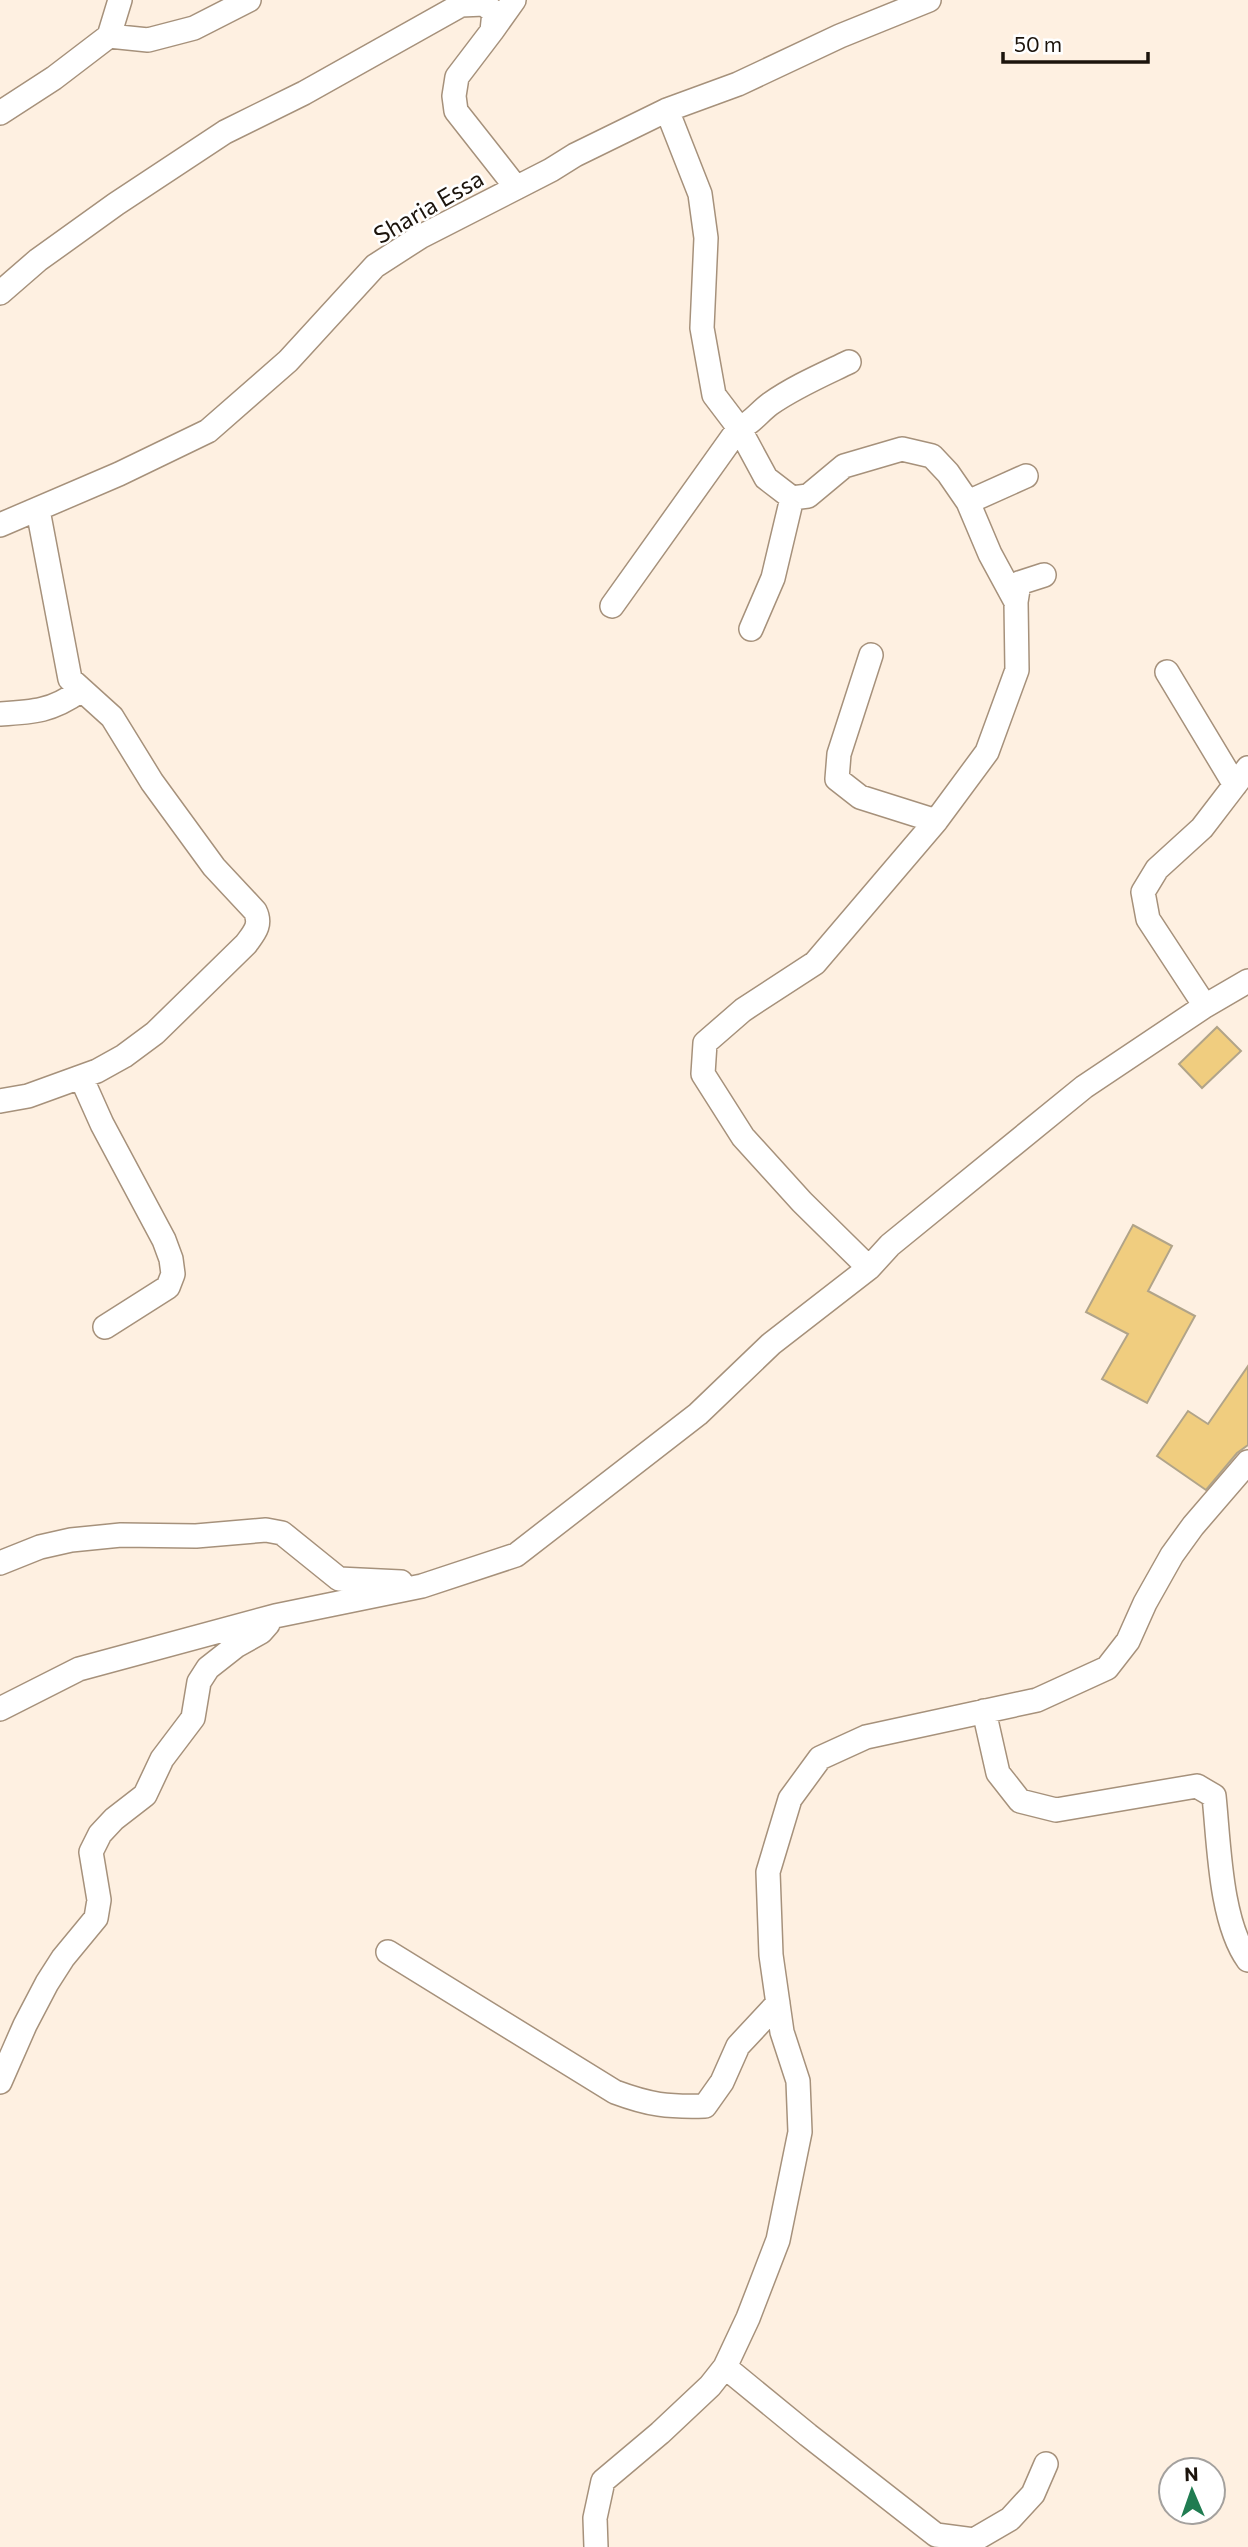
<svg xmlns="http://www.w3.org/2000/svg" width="1248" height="2547" font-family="Commissioner,sans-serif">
  <rect width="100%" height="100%" fill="#fef0e1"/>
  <!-- building -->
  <path fill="#f0cd7f" stroke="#b1a489" stroke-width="2" d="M1217 1027 1241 1051 1202 1088 1179 1064Z
    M1133 1225 1172 1246 1148 1291 1195 1316 1147 1403 1102 1379 1128 1334 1086 1312Z
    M1248 1366V1445L1237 1453 1206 1490 1157 1456 1188 1411 1208 1424Z"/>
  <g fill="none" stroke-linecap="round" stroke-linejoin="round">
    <!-- street casing -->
    <g stroke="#a6917b" stroke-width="26">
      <path id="street" d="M492 31 514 0
        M109 36 148 40 194 28 249 0
        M667 110 700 194 706 238 702 328 714 395 739 428 766 478 792 498 808 496 844 466 902 449 932 456 948 473 968 502 990 554 1016 602 1017 670 987 752 936 821 815 963 743 1010 705 1043 703 1074 743 1137 802 1202 869 1268
        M0 113 54 78 109 36 120 0
        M0 293 38 260 116 204 225 132 304 93 461 5 484 4 494 12 492 31 457 77 454 96 456 111 515 186
        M968 502 1026 476
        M0 525 119 474 208 431 288 361 375 266 420 237 551 170 575 155 667 110 738 84 840 36 929 0
        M1016 602 1019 583 1044 575
        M612 606 739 428C751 424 759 412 770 404 794 387 822 375 849 362
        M751 629 773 578 792 498
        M871 655 839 754 837 779 860 797 936 821
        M1167 672 1235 785
        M0 714C34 712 52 711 80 691
        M1205 1006 1148 919 1143 892 1157 869 1202 828 1248 768
        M81 1077 102 1124 164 1240 171 1259 173 1274 168 1287 105 1327
        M0 1101 28 1096 97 1071 124 1056 155 1033 246 944C254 933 262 925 255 911L214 867 152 782 112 717 70 679 38 510
        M0 1563 40 1547 71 1540 121 1535 196 1536 266 1530 282 1533 339 1579 401 1582
        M0 1709 79 1669 275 1616 422 1586 516 1555 698 1414 771 1344 869 1268 890 1245 1084 1087 1205 1006 1248 981
        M984 1711 998 1773 1020 1801 1056 1810 1197 1786 1214 1796C1219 1843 1220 1921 1248 1960
        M388 1952 615 2092C650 2105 667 2107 705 2106L722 2082 738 2046 778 2003
        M0 2082 25 2025 47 1983 63 1958 96 1918 99 1900 91 1852 100 1834 114 1819 145 1795 162 1759 193 1718 199 1682 208 1668 236 1646 261 1632 268 1624
        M725 2367 808 2435 936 2535 974 2540 1010 2519 1033 2494 1046 2464
        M596 2547 595 2518 603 2481 660 2433 710 2386 725 2367 748 2318 778 2240 800 2132 798 2081 782 2032 771 1955 768 1872 790 1799 820 1758 866 1737 1037 1700 1107 1668 1128 1641 1145 1603 1172 1555 1193 1526 1248 1462"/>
    </g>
    <!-- street -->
    <use href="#street" stroke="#fff" stroke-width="23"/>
  </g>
  <g text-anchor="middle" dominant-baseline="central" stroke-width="5" stroke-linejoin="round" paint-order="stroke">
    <!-- street labels -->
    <g font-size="24" fill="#1c140c" stroke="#fff">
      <text transform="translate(428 206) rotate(-30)">Sharia Essa</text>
    </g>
  </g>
  <!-- north arrow -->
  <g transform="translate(1192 2491) rotate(358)"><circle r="33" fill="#ffffff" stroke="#a4a19e" stroke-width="2"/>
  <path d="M0-5L12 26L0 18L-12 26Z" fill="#207c51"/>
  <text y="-10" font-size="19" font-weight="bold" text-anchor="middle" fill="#1c140c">N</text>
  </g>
  <!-- scale -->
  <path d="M1003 52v10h145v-10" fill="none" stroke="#1c140c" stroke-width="3.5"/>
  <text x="1014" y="52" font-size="21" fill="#1c140c" stroke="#ffffff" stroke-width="5" paint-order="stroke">50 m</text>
</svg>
